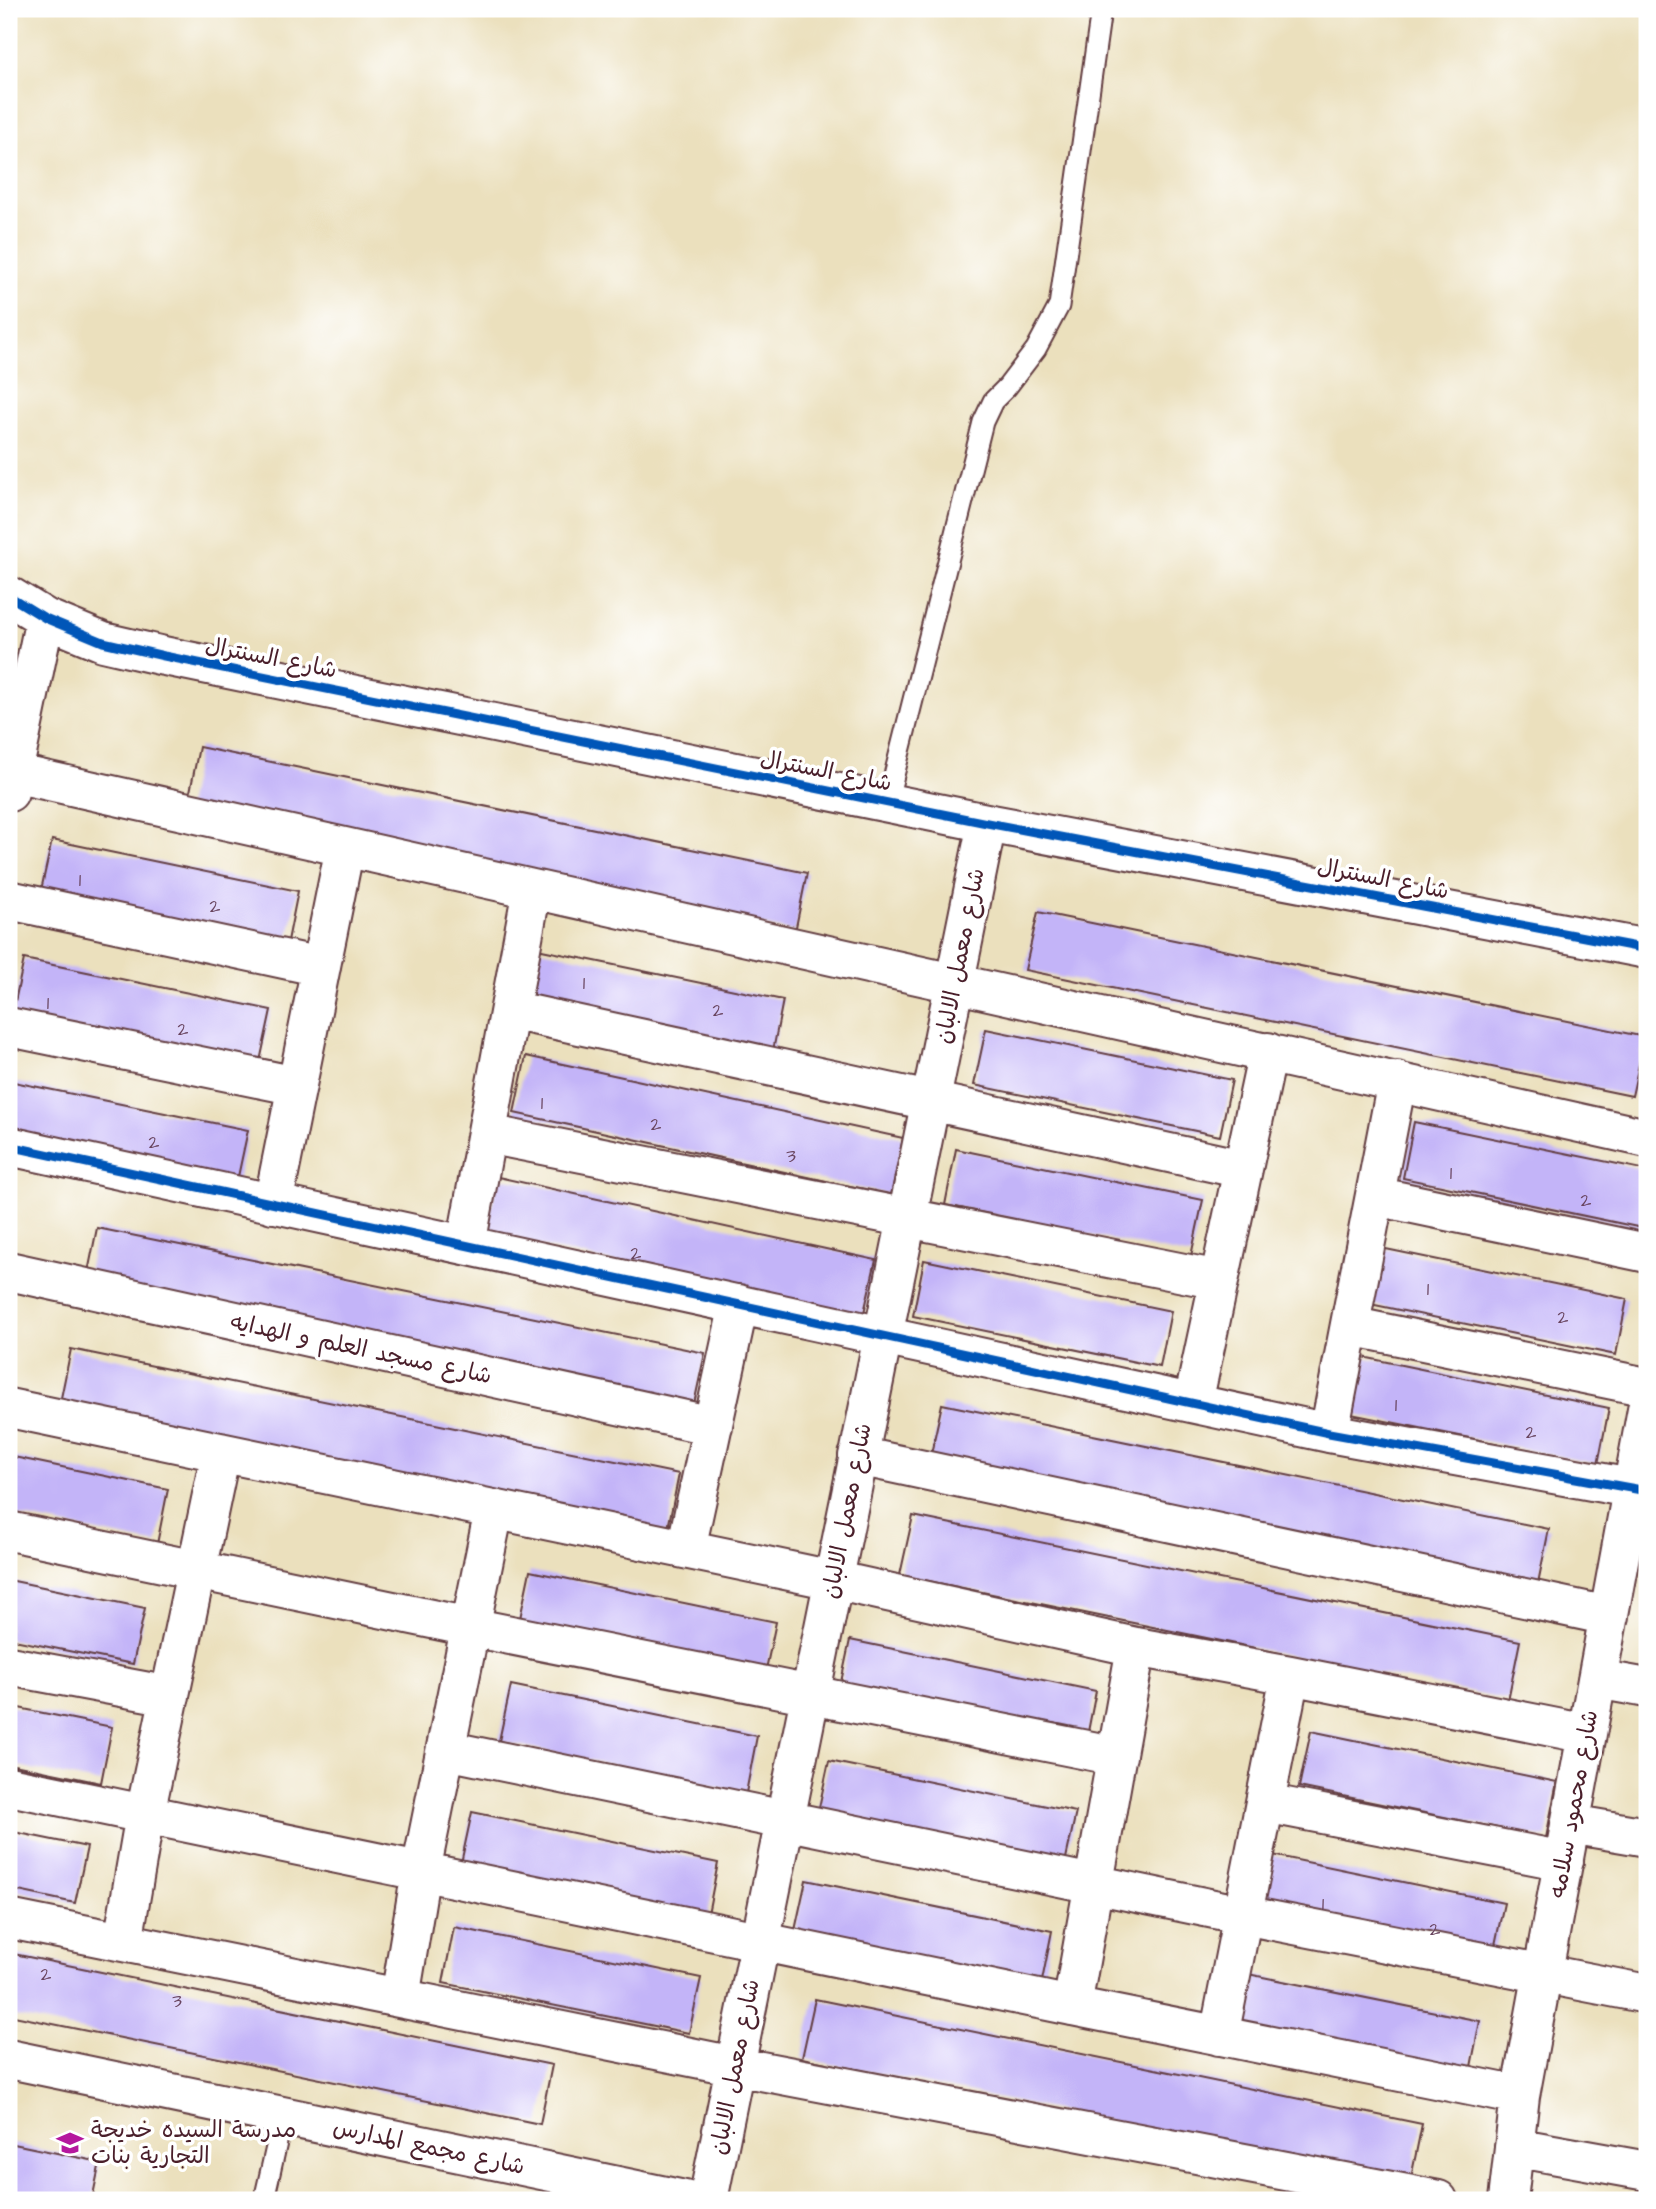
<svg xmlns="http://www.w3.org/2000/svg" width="1656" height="2209" font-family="'Architects Daughter','Playpen Sans Arabic',sans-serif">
  <rect width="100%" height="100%" fill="#fff"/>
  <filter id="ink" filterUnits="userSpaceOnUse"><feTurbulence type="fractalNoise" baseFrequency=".0143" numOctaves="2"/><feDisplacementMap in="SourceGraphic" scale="14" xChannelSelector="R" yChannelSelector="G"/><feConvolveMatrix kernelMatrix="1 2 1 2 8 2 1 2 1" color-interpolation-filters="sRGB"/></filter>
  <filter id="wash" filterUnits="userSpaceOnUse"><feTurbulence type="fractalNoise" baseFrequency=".00686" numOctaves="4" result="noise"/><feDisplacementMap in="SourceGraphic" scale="28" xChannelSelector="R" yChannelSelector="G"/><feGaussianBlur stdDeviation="1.57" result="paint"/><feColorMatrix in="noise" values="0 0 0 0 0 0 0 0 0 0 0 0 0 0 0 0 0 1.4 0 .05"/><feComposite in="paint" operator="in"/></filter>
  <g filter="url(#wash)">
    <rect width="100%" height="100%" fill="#ebe0bd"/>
    <g id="blocks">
      <!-- building -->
      <path fill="#c3b4f8" d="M199 747 807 873 795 932 187 807Z
        M52 840 298 891 287 946 40 895Z
        M1038 912 1645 1037 1632 1096 1025 970Z
        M537 949 783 1000 772 1056 525 1005Z
        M24 959 271 1010 259 1066 12 1016Z
        M986 1029 1232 1080 1220 1136 974 1085Z
        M526 1056 903 1138 891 1195 514 1113Z
        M9 1081 248 1130 236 1186 9 1139Z
        M1414 1122 1647 1170V1229L1403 1178Z
        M956 1149 1203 1200 1191 1256 945 1205Z
        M498 1177 876 1260 863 1317 486 1234Z
        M97 1228 705 1353 692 1413 85 1287Z
        M1381 1248 1627 1299 1616 1355 1370 1304Z
        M924 1260 1171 1311 1160 1367 913 1316Z
        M71 1349 679 1474 667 1533 59 1408Z
        M1363 1357 1609 1408 1598 1464 1351 1414Z
        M942 1404 1549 1529 1537 1588 929 1463Z
        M9 1456 168 1489 157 1544 9 1514Z
        M913 1516 1520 1641 1508 1700 900 1575Z
        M530 1571 776 1622 764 1679 518 1628Z
        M9 1580 145 1608 133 1664 9 1639Z
        M850 1640 1096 1691 1085 1747 838 1696Z
        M511 1685 757 1736 746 1793 499 1741Z
        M9 1706 112 1727 101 1783 9 1764Z
        M1311 1731 1557 1782 1546 1838 1299 1787Z
        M829 1761 1076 1812 1064 1868 817 1817Z
        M472 1812 718 1863 707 1919 460 1868Z
        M9 1831 87 1847 75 1903 9 1889Z
        M1258 1852 1504 1903 1492 1959 1246 1908Z
        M806 1880 1052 1931 1041 1986 794 1935Z
        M454 1927 701 1978 689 2033 443 1983Z
        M9 1953 552 2065 540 2124 9 2015Z
        M1233 1971 1480 2021 1469 2077 1222 2026Z
        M815 1999 1422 2124 1410 2183 802 2058Z
        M9 2143 100 2162 92 2200H9Z"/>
    </g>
  </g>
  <g filter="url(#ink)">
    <use href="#blocks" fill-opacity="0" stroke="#623c41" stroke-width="2"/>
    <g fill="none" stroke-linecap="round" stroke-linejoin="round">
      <!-- lane casing -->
      <g stroke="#623c41" stroke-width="23">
        <path id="lane" d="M887 803 983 422 993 401 1007 387 1036 349 1059 306 1100 17
          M264 2200 283 2116"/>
      </g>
      <!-- street casing -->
      <g stroke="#623c41" stroke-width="42">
        <path id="street" d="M9 596 45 618 103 642 164 656 987 823 1647 949
          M13 773 1647 1138
          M9 792 45 618
          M9 900 321 967
          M510 1010 1243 1169
          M9 1027 297 1086
          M487 1134 1219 1280
          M9 1146 1329 1433 1647 1491
          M1375 1196 1647 1253
          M273 1204 345 847
          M466 1245 532 889
          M9 1271 713 1426
          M1350 1326 1647 1387
          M1193 1403 1268 1052
          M9 1408 833 1580 1136 1647 1290 1675 1587 1734
          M1329 1433 1397 1081
          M858 1456 1609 1616
          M9 1531 470 1627 1117 1756
          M686 1549 739 1304
          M9 1666 170 1696
          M1597 1679 1647 1688
          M446 1750 1243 1915 1647 1994
          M9 1786 1072 2006 1520 2096
          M1265 1803 1564 1861
          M1570 1824 1647 1837
          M9 1919 735 2066 1438 2200
          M123 1942 145 1814 221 1452
          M400 1998 421 1871 494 1510
          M1072 2006 1136 1647
          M1219 2036 1290 1675
          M9 2059 685 2200
          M1514 2147 1647 2171
          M708 2200 987 823
          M1508 2200 1520 2096 1647 1409"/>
      </g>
      <!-- lane -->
      <use href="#lane" stroke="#fff" stroke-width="19"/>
      <!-- street -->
      <use href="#street" stroke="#fff" stroke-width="38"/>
      <!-- cycleway casing -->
      <g stroke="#fff" stroke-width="13">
        <path id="cycleway" d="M9 596 45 618 103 642 164 656 987 823 1647 949
          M9 1146 1329 1433 1647 1491"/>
      </g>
      <!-- cycleway -->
      <use href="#cycleway" stroke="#0057b8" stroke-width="9"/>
    </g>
  </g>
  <!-- icons -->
  <defs>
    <g id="school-bare" transform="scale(2.1)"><path d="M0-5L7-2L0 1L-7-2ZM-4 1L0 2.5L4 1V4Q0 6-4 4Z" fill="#b5179e" stroke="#fff" stroke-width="2.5" paint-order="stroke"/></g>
  </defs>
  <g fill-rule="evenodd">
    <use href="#school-bare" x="70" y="2143"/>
  </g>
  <g text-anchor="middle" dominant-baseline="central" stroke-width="7" stroke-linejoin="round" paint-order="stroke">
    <!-- number labels -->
    <g font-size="19" fill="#68445e">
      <text x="80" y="880">1</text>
      <text x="215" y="906">2</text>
      <text x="584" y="983">1</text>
      <text x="48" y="1003">1</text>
      <text x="718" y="1010">2</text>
      <text x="183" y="1029">2</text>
      <text x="542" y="1103">1</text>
      <text x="656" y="1124">2</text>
      <text x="154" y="1142">2</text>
      <text x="791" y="1156">3</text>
      <text x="1451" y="1173">1</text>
      <text x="1586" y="1200">2</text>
      <text x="636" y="1253">2</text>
      <text x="1428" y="1289">1</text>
      <text x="1563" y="1317">2</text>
      <text x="1396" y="1405">1</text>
      <text x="1531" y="1432">2</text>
      <text x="1323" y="1904">1</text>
      <text x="1435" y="1929">2</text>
      <text x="46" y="1974">2</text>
      <text x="177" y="2001">3</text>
    </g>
    <!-- street labels -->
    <g font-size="23" fill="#4a1f2b" stroke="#fff">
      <text transform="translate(271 658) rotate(11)">شارع السنترال</text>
      <text transform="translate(826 771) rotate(11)">شارع السنترال</text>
      <text transform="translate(1383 879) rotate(11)">شارع السنترال</text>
      <text transform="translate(960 956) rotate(-79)">شارع معمل الالبان</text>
      <text transform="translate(361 1349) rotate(12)">شارع مسجد العلم و الهدايه</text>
      <text transform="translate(847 1511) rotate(-79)">شارع معمل الالبان</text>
      <text transform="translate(1574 1804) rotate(-80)">شارع محمود سلامه</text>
      <text transform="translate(735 2067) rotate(-79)">شارع معمل الالبان</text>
      <text transform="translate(429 2147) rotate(12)">شارع مجمع المدارس</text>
    </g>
    <!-- poi labels -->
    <g font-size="23" fill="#4a1f2b" stroke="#fff" text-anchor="start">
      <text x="91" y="2130">مدرسة السيده خديجة<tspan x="91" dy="26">التجارية بنات</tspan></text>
    </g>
  </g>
  <!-- margin -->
  <rect width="1656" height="2209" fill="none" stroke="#fff" stroke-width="35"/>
</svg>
